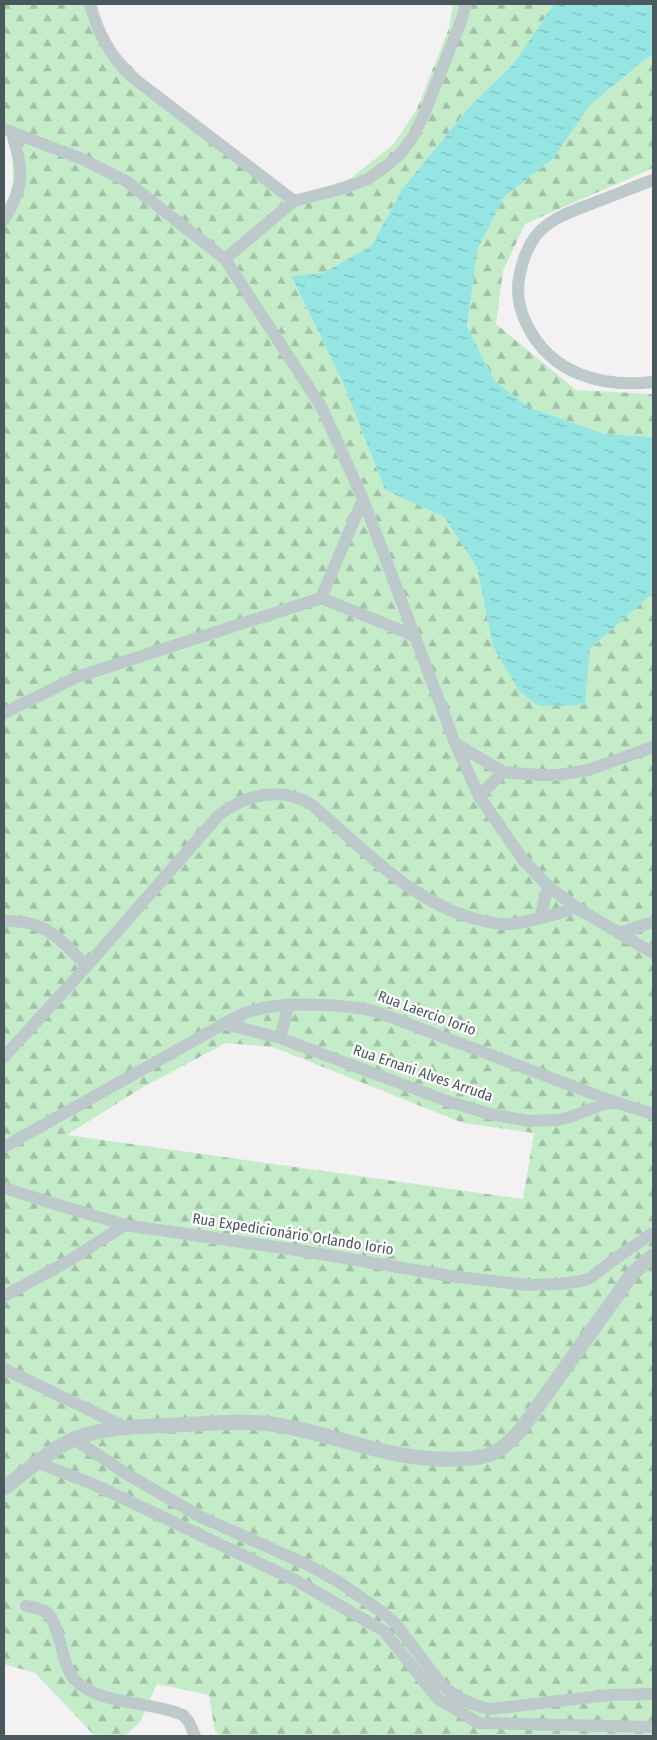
<svg xmlns="http://www.w3.org/2000/svg" width="657" height="1740" font-family="'Fira Sans Condensed',sans-serif">
  <defs>
    <pattern id="forest-firs" width="22" height="20" patternUnits="userSpaceOnUse" patternTransform="scale(1.25)"><rect width="22" height="20" fill="#c4ecc9"/><path d="M5 1l3.5 6h-7zM16 11l3.5 6h-7z" fill="#a1c2a6"/></pattern>
    <pattern id="water-ripples" width="26" height="14" patternUnits="userSpaceOnUse" patternTransform="scale(1.25)"><rect width="26" height="14" fill="#95e6e3"/><path d="M2 4q2-2 4 0t4 0M15 11q2-2 4 0t4 0" fill="none" stroke="#7cbdbb"/></pattern>
  </defs>
  <rect width="100%" height="100%" fill="#f3f1f2"/>
  <!-- forest -->
  <path fill="url(#forest-firs)" fill-rule="evenodd" d="M4 4H97L100 33 168 105 294 201 351 178 393 145 417 109 449 28 453 4H554L513 64 472 104 402 189 372 245 323 273 291 277 343 383 385 490 444 517 477 568 493 646 585 705 590 649 653 593V1734L650 1736H219L215 1731 209 1695 157 1684 140 1722 125 1736H95L35 1673 4 1664V217L13 182 12 133 4 128ZM226 1043 273 1047 463 1123 534 1133 523 1199 67 1135 143 1087Z
    M653 55V168L525 224 503 271 496 324 576 390 653 394V437L605 434 528 407 494 380 467 326 478 248 505 196 553 159 590 105 644 59Z"/>
  <!-- water -->
  <path fill="url(#water-ripples)" d="M554 4H653V55L644 60 590 105 553 159 505 196 478 248 467 326 494 380 528 407 605 434 653 437V593L590 649 585 705 539 706 519 691 493 646 477 568 444 517 385 490 343 383 291 276 323 273 372 245 402 189 472 104 513 64Z"/>
  <g fill="none" stroke-linecap="round" stroke-linejoin="round">
    <!-- minor -->
    <path stroke="#bec9cc" stroke-width="12" d="M90 4C98 33 110 56 132 77L294 201
      M4 129 82 159 126 181 225 259
      M653 180C634 187 615 195 596 202 577 210 554 216 539 232 529 243 523 259 520 273 516 290 519 309 527 325 551 374 602 388 653 382
      M4 220C26 182 23 174 12 133
      M363 499 321 406 225 259 294 201 344 188 368 179 389 164 401 153 413 137 425 112 461 21 466 4
      M415 636 321 598 363 499 455 743 479 796 524 861 548 886 577 908 653 953
      M4 713 77 677 321 598
      M455 743 503 772 540 775H559L588 770 653 747
      M479 796 503 772
      M540 918 548 886
      M4 921C46 919 60 940 87 966L4 1057
      M620 933 653 922
      M87 966 219 815C246 794 282 786 312 805 361 846 412 903 476 919 487 922 499 925 510 924 532 922 555 914 577 908
      M225 1024 280 1038 447 1101 490 1114 529 1121 557 1120 570 1117 612 1101
      M280 1038 289 1004
      M4 1147 238 1016C267 1003 296 1004 326 1005 344 1006 360 1007 377 1012L612 1101 653 1114
      M4 1187 19 1193 125 1225 303 1251 450 1276 528 1285 560 1284 582 1281 590 1278 619 1256 653 1233
      M4 1296 67 1262 125 1225
      M4 1369 127 1428
      M74 1439 125 1473 201 1517 306 1564 339 1582 382 1612 395 1623 442 1685C454 1696 474 1707 491 1709L609 1695 653 1694
      M38 1463 93 1484 297 1581 384 1631 438 1699 479 1723 653 1727
      M26 1606C33 1607 42 1609 47 1613 60 1623 61 1665 75 1680 100 1706 152 1701 183 1715L189 1722 195 1736"/>
    <!-- tertiary -->
    <path stroke="#bec9cc" stroke-width="15" d="M4 1488C29 1470 55 1444 85 1435 113 1426 146 1427 175 1425 206 1424 239 1420 270 1424 333 1432 393 1463 458 1459 468 1459 479 1458 488 1455 503 1450 513 1439 523 1427L633 1273 653 1256"/>
  </g>
  <g text-anchor="middle" dominant-baseline="central" stroke-width="4.5" stroke-linejoin="round" paint-order="stroke">
    <!-- street labels -->
    <g font-size="15" fill="#4a595d" stroke="#fff">
      <text transform="translate(427 1013) rotate(20)">Rua Laercio Iorio</text>
      <text transform="translate(423 1073) rotate(19)">Rua Ernani Alves Arruda</text>
      <text transform="translate(293 1234) rotate(9)">Rua Expedicionário Orlando Iorio</text>
    </g>
  </g>
  <!-- border -->
  <rect width="657" height="1740" fill="none" stroke="#4a595d" stroke-width="10"/>
</svg>
